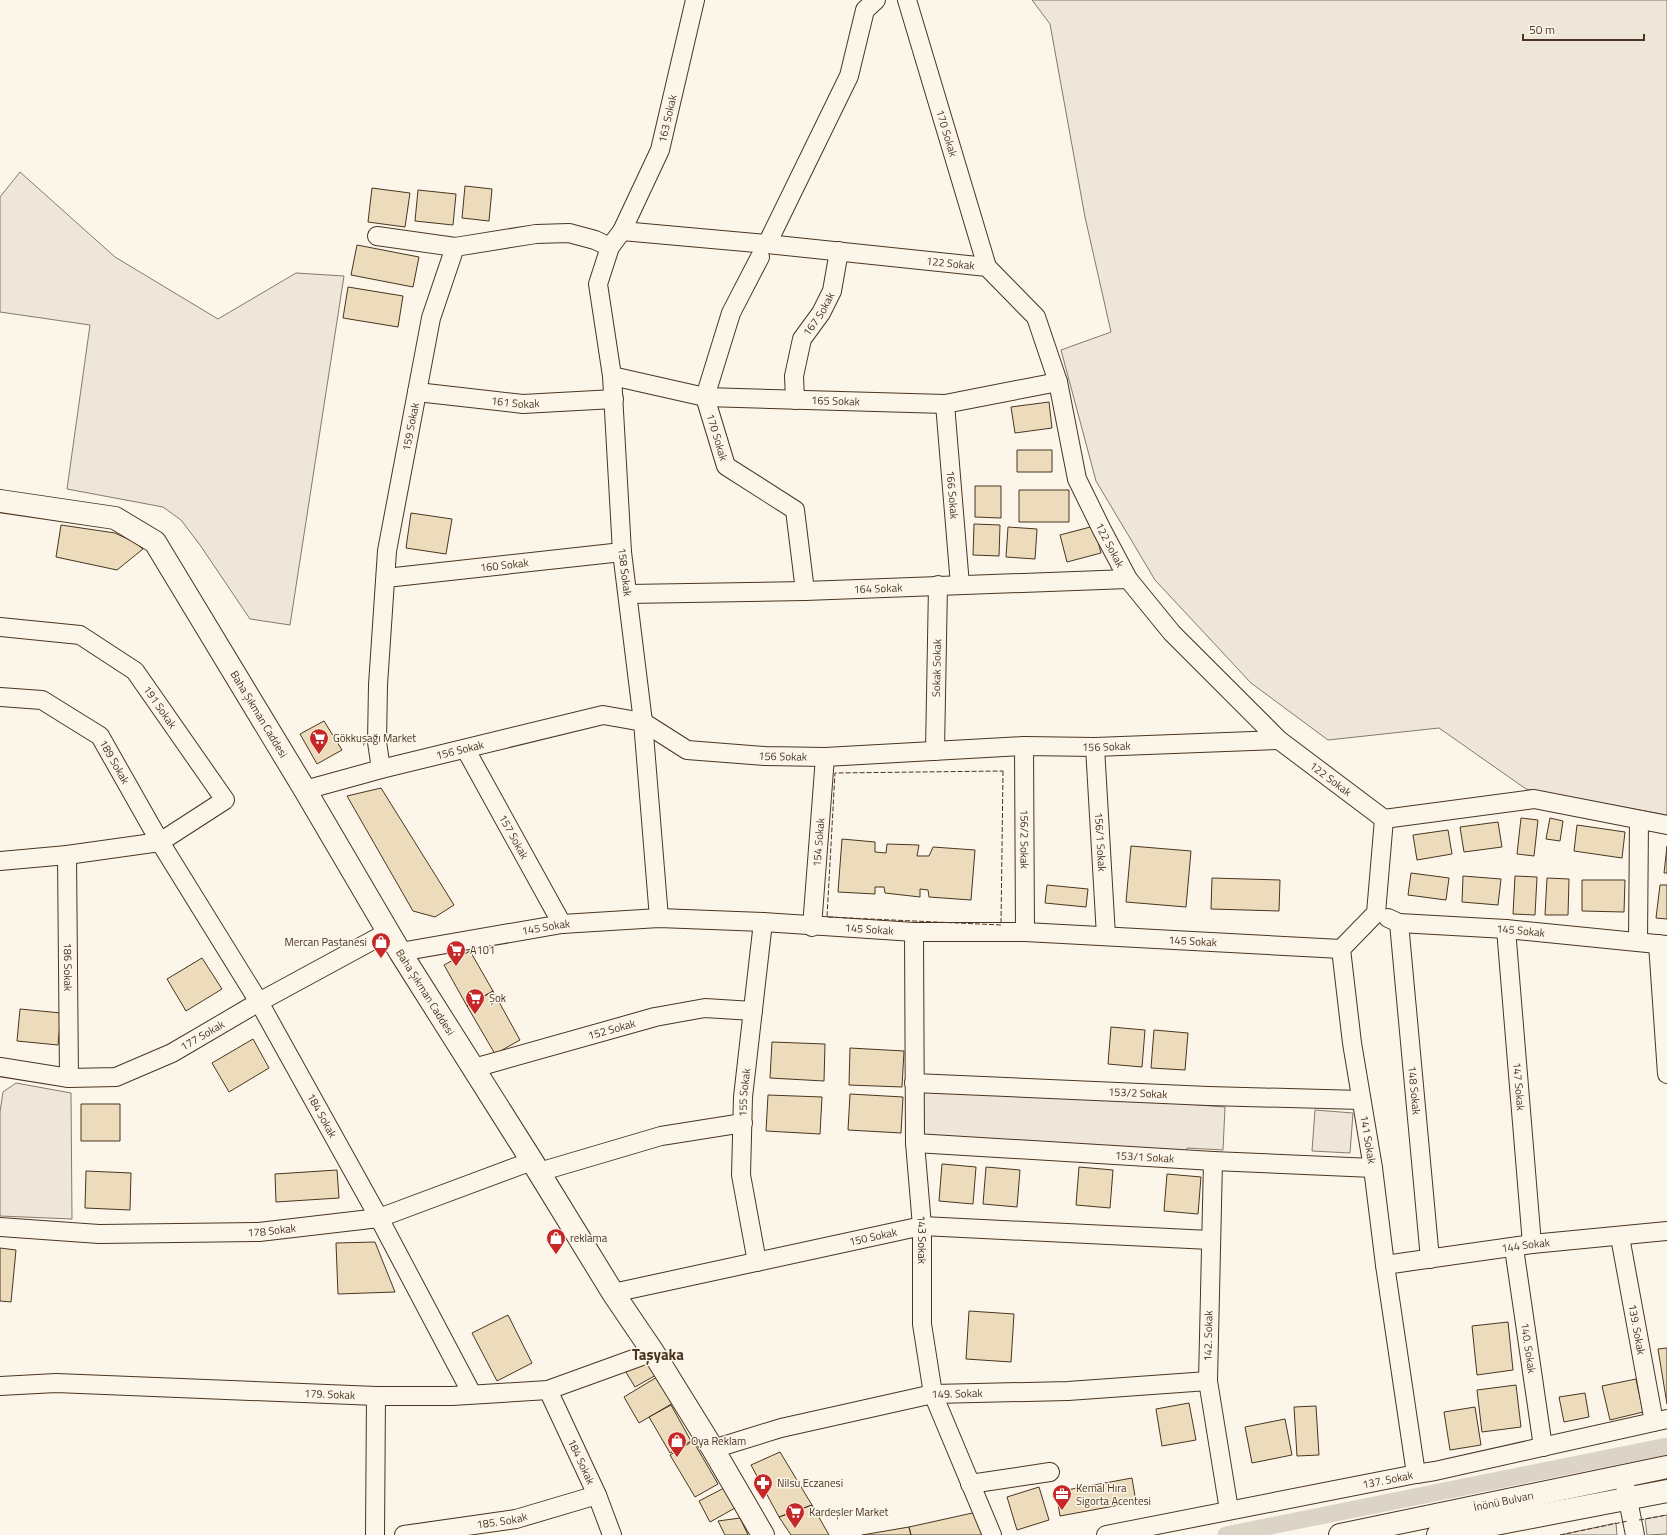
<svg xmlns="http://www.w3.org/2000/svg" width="1667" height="1535" font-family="'Titillium Web',sans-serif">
  <rect width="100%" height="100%" fill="#fbf6e9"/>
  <!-- green -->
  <path fill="#ede6d9" stroke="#887966" d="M1032 0H1667V815L1526 789 1439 728 1328 740 1251 683 1155 580 1096 481 1061 350 1111 332 1085 217 1050 24Z
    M20 172 115 257 218 319 296 273 344 276 290 625 250 619 200 545 181 520 163 507 67 489 90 325 0 312V197Z
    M16 1083 71 1093 72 1219 0 1216V1112L3 1092Z
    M914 1083 1225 1107 1223 1150 1187 1148 1186 1159 915 1143Z
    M1315 1110 1353 1113 1350 1153 1312 1151Z
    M1667 1515V1534L1647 1535 1645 1519Z
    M1616 1523 1617 1535H1560Z"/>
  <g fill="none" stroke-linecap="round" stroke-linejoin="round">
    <!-- canal -->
    <path stroke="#dcd4c6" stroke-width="17" d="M1226 1535 1667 1446"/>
  </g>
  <!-- building -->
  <path fill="#ecdcbc" stroke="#4a3520" d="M465 186 492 189 489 221 462 218Z
    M372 188 410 193 405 227 368 222Z
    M418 190 456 194 453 225 415 221Z
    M357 245 419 257 413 287 351 275Z
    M348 287 403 296 398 327 343 318Z
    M1049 402 1052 428 1015 433 1011 407Z
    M1017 450H1052V472H1017Z
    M975 486H1001V518L975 517Z
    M1019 490H1069V522H1019Z
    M411 513 452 519 446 554 406 548Z
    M974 524 1000 525 999 556 973 555Z
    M61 525 115 533 134 542 143 549 117 570 56 557Z
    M1094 526 1101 553 1067 562 1060 535Z
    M1008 527 1037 529 1035 559 1006 557Z
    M324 721 342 750 317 764 300 734Z
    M381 788 454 905 435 917 413 911 347 796Z
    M1521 818 1538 820 1534 856 1517 854Z
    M1550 818 1563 821 1560 841 1546 839Z
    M1498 822 1502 847 1464 852 1460 827Z
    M1577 825 1625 832 1622 858 1574 851Z
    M1448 830 1452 854 1417 860 1413 835Z
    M842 839 875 842V852L886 853 887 844 919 845 917 856H929L933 847 975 850 971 900 929 897 928 890 920 889V897L885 893 884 887H875V894L838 892Z
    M1131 846 1191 851 1186 907 1126 902Z
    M1667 846V873H1664Z
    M1411 873 1449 878 1446 900 1408 895Z
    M1463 876 1501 879 1498 905 1462 902Z
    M1515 876 1537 877 1535 915 1513 914Z
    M1212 878 1280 880 1279 911 1211 909Z
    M1547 878 1569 879 1568 915H1545Z
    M1582 880H1625L1624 912 1582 911Z
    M1047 885 1088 889 1086 907 1045 903Z
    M1660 885H1667V919L1656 918Z
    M470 951 493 991 467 1006 444 965Z
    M202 958 222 989 186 1011 167 979Z
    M493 991 520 1040 495 1054 467 1006Z
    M20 1009 61 1013 58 1045 17 1041Z
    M1111 1027 1145 1030 1142 1067 1108 1064Z
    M1154 1030 1188 1033 1185 1070 1151 1068Z
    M253 1039 269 1068 229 1092 212 1063Z
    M772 1042 825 1044 824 1081 770 1078Z
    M850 1048 904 1051 902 1087 849 1085Z
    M850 1094 903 1097 901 1133 848 1130Z
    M768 1095 822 1097 820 1134 766 1131Z
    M81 1104H120V1141H81Z
    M942 1164 976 1167 973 1204 939 1201Z
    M986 1167 1020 1170 1017 1207 983 1204Z
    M1079 1167 1113 1170 1110 1208 1076 1205Z
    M337 1170 339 1198 276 1202 275 1174Z
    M86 1171 131 1173 130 1210 85 1208Z
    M1167 1174 1201 1177 1198 1214 1164 1211Z
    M375 1242 395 1292 338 1294 336 1243Z
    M0 1248 16 1250 11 1302 0 1301Z
    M969 1311 1014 1314 1011 1362 966 1359Z
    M508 1315 532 1363 497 1381 472 1333Z
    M1508 1322 1513 1370 1477 1375 1472 1326Z
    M1667 1348V1404L1658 1349Z
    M645 1357 656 1375 635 1387 624 1369Z
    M657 1377 673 1403 639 1423 624 1397Z
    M1636 1379 1643 1412 1610 1420 1602 1386Z
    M1516 1385 1521 1427 1482 1432 1477 1390Z
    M1585 1393 1589 1417 1564 1422 1559 1397Z
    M1189 1403 1196 1440 1162 1446 1156 1409Z
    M671 1405 691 1441 670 1453 649 1417Z
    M1316 1406 1319 1455 1297 1456 1294 1407Z
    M1475 1407 1481 1445 1450 1450 1444 1412Z
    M1285 1419 1292 1455 1252 1463 1245 1427Z
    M693 1441 718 1484 695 1497 670 1455Z
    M780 1452 812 1505 779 1517 751 1465Z
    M1132 1478 1136 1502 1060 1516 1056 1492Z
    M1039 1487 1049 1520 1017 1530 1007 1497Z
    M724 1488 735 1508 710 1522 699 1501Z
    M812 1505 829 1535H791L779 1517Z
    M977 1512 982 1535H911L909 1527Z
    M740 1518 748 1535H725L718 1521Z
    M909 1527 911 1535H862Z"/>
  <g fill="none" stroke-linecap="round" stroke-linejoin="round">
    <!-- minor casing -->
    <g stroke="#4a3520" stroke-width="20">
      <g id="minor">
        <path id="s1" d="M907 0 987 267"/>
        <path id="s2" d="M622 231 767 244 987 267 1036 317 1058 382 1077 479 1102 530 1128 579 1172 633 1279 740 1384 819 1534 799 1667 825"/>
        <path d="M377 236 455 247"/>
        <path d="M767 244 849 76 865 10 876 0"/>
        <path id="s3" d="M760 257 731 313 705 397 726 466 795 510 805 591"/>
        <path id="s4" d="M612 376 705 397 945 404 1058 382"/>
        <path id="s5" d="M417 392 523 404 614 399"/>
        <path id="s6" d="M795 400 794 376 802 339 821 313 832 291 839 251"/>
        <path id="s7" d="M945 404 960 585"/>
        <path id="s8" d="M386 578 622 552"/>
        <path id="s9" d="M628 594 805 591 1128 579"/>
        <path id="s10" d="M0 627 80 635 135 671 225 800 160 842 67 855 0 861"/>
        <path id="s11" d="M0 697 42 700 100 736 160 842 259 1002 379 1218 472 1394"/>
        <path id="s12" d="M1024 746 1025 932"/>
        <path id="s13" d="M1095 747 1106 936"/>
        <path id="s14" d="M466 750 562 924"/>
        <path id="s15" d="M935 751 938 585"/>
        <path id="s16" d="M381 769 377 742 378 685 387 551 431 318 455 247 536 234 569 233 595 240 610 247"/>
        <path id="s17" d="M305 790 381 769 603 715 643 722 687 750 765 756 825 757 1024 746 1095 747 1279 740"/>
        <path id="s18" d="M1384 819 1376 913 1341 949 1352 1043 1373 1168 1385 1265 1416 1474"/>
        <path id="s19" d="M67 855 69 1078"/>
        <path id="s20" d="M659 918 643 722 622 552 612 376 598 284 610 247 622 231 660 150 695 0"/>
        <path id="s21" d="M1388 918 1399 923 1506 929 1667 945"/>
        <path id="s22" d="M1399 923 1430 1259"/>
        <path id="s23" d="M812 927 825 757"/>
        <path id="s24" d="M1506 929 1532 1244"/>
        <path id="s25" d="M914 932 915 1143 922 1226V1324L933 1394 992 1535"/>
        <path d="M1638 942 1639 820"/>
        <path d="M1658 944 1667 1074"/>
        <path id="s26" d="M400 952 562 924 659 918 763 922 914 932H1025L1341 949"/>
        <path id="s27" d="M0 1067 69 1078 116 1077 172 1053 259 1002 388 932"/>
        <path id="s28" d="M474 1068 655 1017 705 1008 753 1011"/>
        <path id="s29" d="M914 1083 1208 1096 1361 1100"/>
        <path id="s30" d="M915 1143 1213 1161 1373 1168"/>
        <path d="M1213 1161 1208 1381 1229 1510"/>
        <path d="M539 1172 661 1136 743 1123"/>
        <path id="s31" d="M0 1227 99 1234 259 1232 379 1218 532 1161"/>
        <path id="s32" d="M1620 1237 1654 1422"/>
        <path id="s33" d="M1514 1248 1543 1447"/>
        <path id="s34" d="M757 1262 741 1175 743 1097 763 922"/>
        <path id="s35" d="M1385 1265 1532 1244 1667 1231"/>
        <path id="s36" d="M613 1293 922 1226 1210 1240"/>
        <path id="s37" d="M0 1386 56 1383 376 1396H452L548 1390 653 1352"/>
        <path id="s38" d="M548 1390 597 1495 612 1535"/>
        <path id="s39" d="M713 1449 781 1428 933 1394 1068 1391 1208 1381"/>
        <path d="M970 1484 1050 1472"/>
        <path d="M1625 1485 1635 1535"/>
        <path d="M375 1535 376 1396"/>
        <path id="s40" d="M404 1535 516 1519 597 1495"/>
        <path id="s41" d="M1106 1535 1416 1474 1435 1471 1667 1419"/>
      </g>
    </g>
    <!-- major casing -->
    <g stroke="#4a3520" stroke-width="24">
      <g id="major">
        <path id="s42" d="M0 501 115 518 155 542 305 790 400 952 532 1161 613 1293 653 1352 713 1449 763 1535"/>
        <path id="s43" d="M1340 1535 1667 1467"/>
        <path d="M1438 1535 1667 1491"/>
      </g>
    </g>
    <!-- minor -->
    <use href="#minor" stroke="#fbf6e9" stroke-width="18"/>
    <!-- major -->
    <use href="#major" stroke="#fbf6e9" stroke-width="22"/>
    <!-- fence -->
    <path stroke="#4a3520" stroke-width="1" stroke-dasharray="5 2" stroke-linecap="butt" d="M1003 771 1001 925 827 917 835 773Z
      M1639 1520 1667 1515
      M1560 1535 1628 1521"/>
  </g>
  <!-- icons -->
  <defs>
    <g id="supermarket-pin" transform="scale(1)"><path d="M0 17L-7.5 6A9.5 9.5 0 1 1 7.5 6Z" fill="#c62828" stroke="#fbf6e9"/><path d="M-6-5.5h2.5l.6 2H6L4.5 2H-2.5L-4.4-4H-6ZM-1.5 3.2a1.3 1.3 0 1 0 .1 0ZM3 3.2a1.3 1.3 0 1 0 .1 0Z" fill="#fff"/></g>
    <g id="shop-pin" transform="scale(1)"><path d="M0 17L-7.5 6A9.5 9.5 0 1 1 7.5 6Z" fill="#c62828" stroke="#fbf6e9"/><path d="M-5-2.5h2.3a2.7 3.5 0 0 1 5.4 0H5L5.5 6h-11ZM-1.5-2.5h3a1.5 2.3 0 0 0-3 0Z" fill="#fff"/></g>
    <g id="pharmacy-pin" transform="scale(1)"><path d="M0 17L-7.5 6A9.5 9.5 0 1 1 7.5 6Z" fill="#c62828" stroke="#fbf6e9"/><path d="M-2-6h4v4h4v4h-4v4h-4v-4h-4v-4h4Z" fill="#fff"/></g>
    <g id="office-pin" transform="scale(1)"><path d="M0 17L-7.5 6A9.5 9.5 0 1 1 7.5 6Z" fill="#c62828" stroke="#fbf6e9"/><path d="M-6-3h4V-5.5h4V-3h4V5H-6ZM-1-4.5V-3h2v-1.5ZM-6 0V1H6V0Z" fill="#fff"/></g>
  </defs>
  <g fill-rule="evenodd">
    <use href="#supermarket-pin" x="319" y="738"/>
    <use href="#shop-pin" x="381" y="942"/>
    <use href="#supermarket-pin" x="456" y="950"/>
    <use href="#supermarket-pin" x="475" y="998"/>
    <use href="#shop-pin" x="556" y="1238"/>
    <use href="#shop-pin" x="677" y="1441"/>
    <use href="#pharmacy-pin" x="763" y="1483"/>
    <use href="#office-pin" x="1062" y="1494"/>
    <use href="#supermarket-pin" x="795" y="1512"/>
  </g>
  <g text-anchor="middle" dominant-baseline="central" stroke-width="3" stroke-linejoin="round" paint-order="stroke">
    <!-- street labels -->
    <g font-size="11" fill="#4a3520" stroke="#fbf6e9">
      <text stroke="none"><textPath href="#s20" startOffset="818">163 Sokak</textPath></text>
      <text stroke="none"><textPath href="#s1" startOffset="139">170 Sokak</textPath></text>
      <text stroke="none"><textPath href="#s2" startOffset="330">122 Sokak</textPath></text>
      <text stroke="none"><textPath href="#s6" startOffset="92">167 Sokak</textPath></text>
      <text stroke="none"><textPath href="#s4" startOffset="226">165 Sokak</textPath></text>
      <text stroke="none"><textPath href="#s5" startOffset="99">161 Sokak</textPath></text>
      <text stroke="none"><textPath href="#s16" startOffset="345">159 Sokak</textPath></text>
      <text stroke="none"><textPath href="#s3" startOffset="193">170 Sokak</textPath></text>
      <text stroke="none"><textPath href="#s7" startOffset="91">166 Sokak</textPath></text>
      <text stroke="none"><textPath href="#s2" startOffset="678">122 Sokak</textPath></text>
      <text stroke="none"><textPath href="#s8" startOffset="119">160 Sokak</textPath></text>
      <text transform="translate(625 572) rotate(83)">158 Sokak</text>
      <text stroke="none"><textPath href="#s9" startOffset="250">164 Sokak</textPath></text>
      <text stroke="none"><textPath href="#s15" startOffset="83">Sokak Sokak</textPath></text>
      <text stroke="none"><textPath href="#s10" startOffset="190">191 Sokak</textPath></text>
      <text stroke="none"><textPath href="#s42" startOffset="364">Baha Şıkman Caddesi</textPath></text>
      <text stroke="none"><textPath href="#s17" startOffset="820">156 Sokak</textPath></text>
      <text stroke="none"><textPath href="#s17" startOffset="160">156 Sokak</textPath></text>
      <text stroke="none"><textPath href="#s17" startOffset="496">156 Sokak</textPath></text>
      <text stroke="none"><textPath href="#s11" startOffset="140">189 Sokak</textPath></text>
      <text stroke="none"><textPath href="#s2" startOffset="1002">122 Sokak</textPath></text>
      <text stroke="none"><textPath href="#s14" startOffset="99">157 Sokak</textPath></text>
      <text stroke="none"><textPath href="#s12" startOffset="93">156/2 Sokak</textPath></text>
      <text stroke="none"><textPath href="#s23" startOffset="85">154 Sokak</textPath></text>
      <text stroke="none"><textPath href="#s13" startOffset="95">156/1 Sokak</textPath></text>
      <text stroke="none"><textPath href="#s26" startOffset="148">145 Sokak</textPath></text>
      <text stroke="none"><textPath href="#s26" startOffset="472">145 Sokak</textPath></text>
      <text stroke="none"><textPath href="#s21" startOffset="134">145 Sokak</textPath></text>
      <text stroke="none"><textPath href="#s26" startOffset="796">145 Sokak</textPath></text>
      <text stroke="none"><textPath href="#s19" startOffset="112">186 Sokak</textPath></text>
      <text stroke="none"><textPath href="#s42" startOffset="688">Baha Şıkman Caddesi</textPath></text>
      <text stroke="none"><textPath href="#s28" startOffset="143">152 Sokak</textPath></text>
      <text stroke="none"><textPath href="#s27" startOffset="213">177 Sokak</textPath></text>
      <text stroke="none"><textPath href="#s24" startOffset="158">147 Sokak</textPath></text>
      <text stroke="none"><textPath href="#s22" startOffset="168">148 Sokak</textPath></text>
      <text stroke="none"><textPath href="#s34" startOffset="171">155 Sokak</textPath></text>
      <text stroke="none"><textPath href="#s29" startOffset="224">153/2 Sokak</textPath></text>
      <text stroke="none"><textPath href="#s11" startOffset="550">184 Sokak</textPath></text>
      <text stroke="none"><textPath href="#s18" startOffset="337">141 Sokak</textPath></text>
      <text stroke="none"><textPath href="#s30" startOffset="230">153/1 Sokak</textPath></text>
      <text stroke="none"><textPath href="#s31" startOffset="272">178 Sokak</textPath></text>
      <text stroke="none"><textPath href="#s36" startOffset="266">150 Sokak</textPath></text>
      <text stroke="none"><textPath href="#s25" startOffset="308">143 Sokak</textPath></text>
      <text stroke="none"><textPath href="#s35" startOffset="142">144 Sokak</textPath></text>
      <text stroke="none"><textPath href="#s32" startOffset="94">139. Sokak</textPath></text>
      <text transform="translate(1208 1336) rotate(-89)">142. Sokak</text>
      <text stroke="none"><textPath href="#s33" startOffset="101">140. Sokak</textPath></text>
      <text stroke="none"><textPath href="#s37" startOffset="330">179. Sokak</textPath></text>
      <text stroke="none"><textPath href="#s39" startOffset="251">149. Sokak</textPath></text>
      <text stroke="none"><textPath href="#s38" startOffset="79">184 Sokak</textPath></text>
      <text stroke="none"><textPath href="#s41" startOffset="287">137. Sokak</textPath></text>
      <text stroke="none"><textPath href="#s43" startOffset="167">İnönü Bulvarı</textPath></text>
      <text stroke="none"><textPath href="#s40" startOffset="99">185. Sokak</textPath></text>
    </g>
    <!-- poi labels -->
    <g font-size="11" fill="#4a3520" stroke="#fbf6e9" text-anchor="start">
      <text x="333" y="738">Gökkuşağı Market</text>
      <text x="367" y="942" text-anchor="end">Mercan Pastanesi</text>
      <text x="470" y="950">A101</text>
      <text x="489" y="998">Şok</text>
      <text x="570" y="1238">reklama</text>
      <text x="691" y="1441">Oya Reklam</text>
      <text x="777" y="1483">Nilsu Eczanesi</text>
      <text x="1076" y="1488">Kemal Hıra<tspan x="1076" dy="13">Sigorta Acentesi</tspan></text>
      <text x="809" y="1512">Kardeşler Market</text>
    </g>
    <!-- district labels -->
    <g font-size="15" font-weight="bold" fill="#4a3520" stroke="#fbf6e9">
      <text x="658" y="1354">Taşyaka</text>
    </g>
  </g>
  <!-- scale -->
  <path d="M1523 34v6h121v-6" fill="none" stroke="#4a3520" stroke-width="2"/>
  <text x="1529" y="34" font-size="12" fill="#4a3520" stroke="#fbf6e9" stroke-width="3" paint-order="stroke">50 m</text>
</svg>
